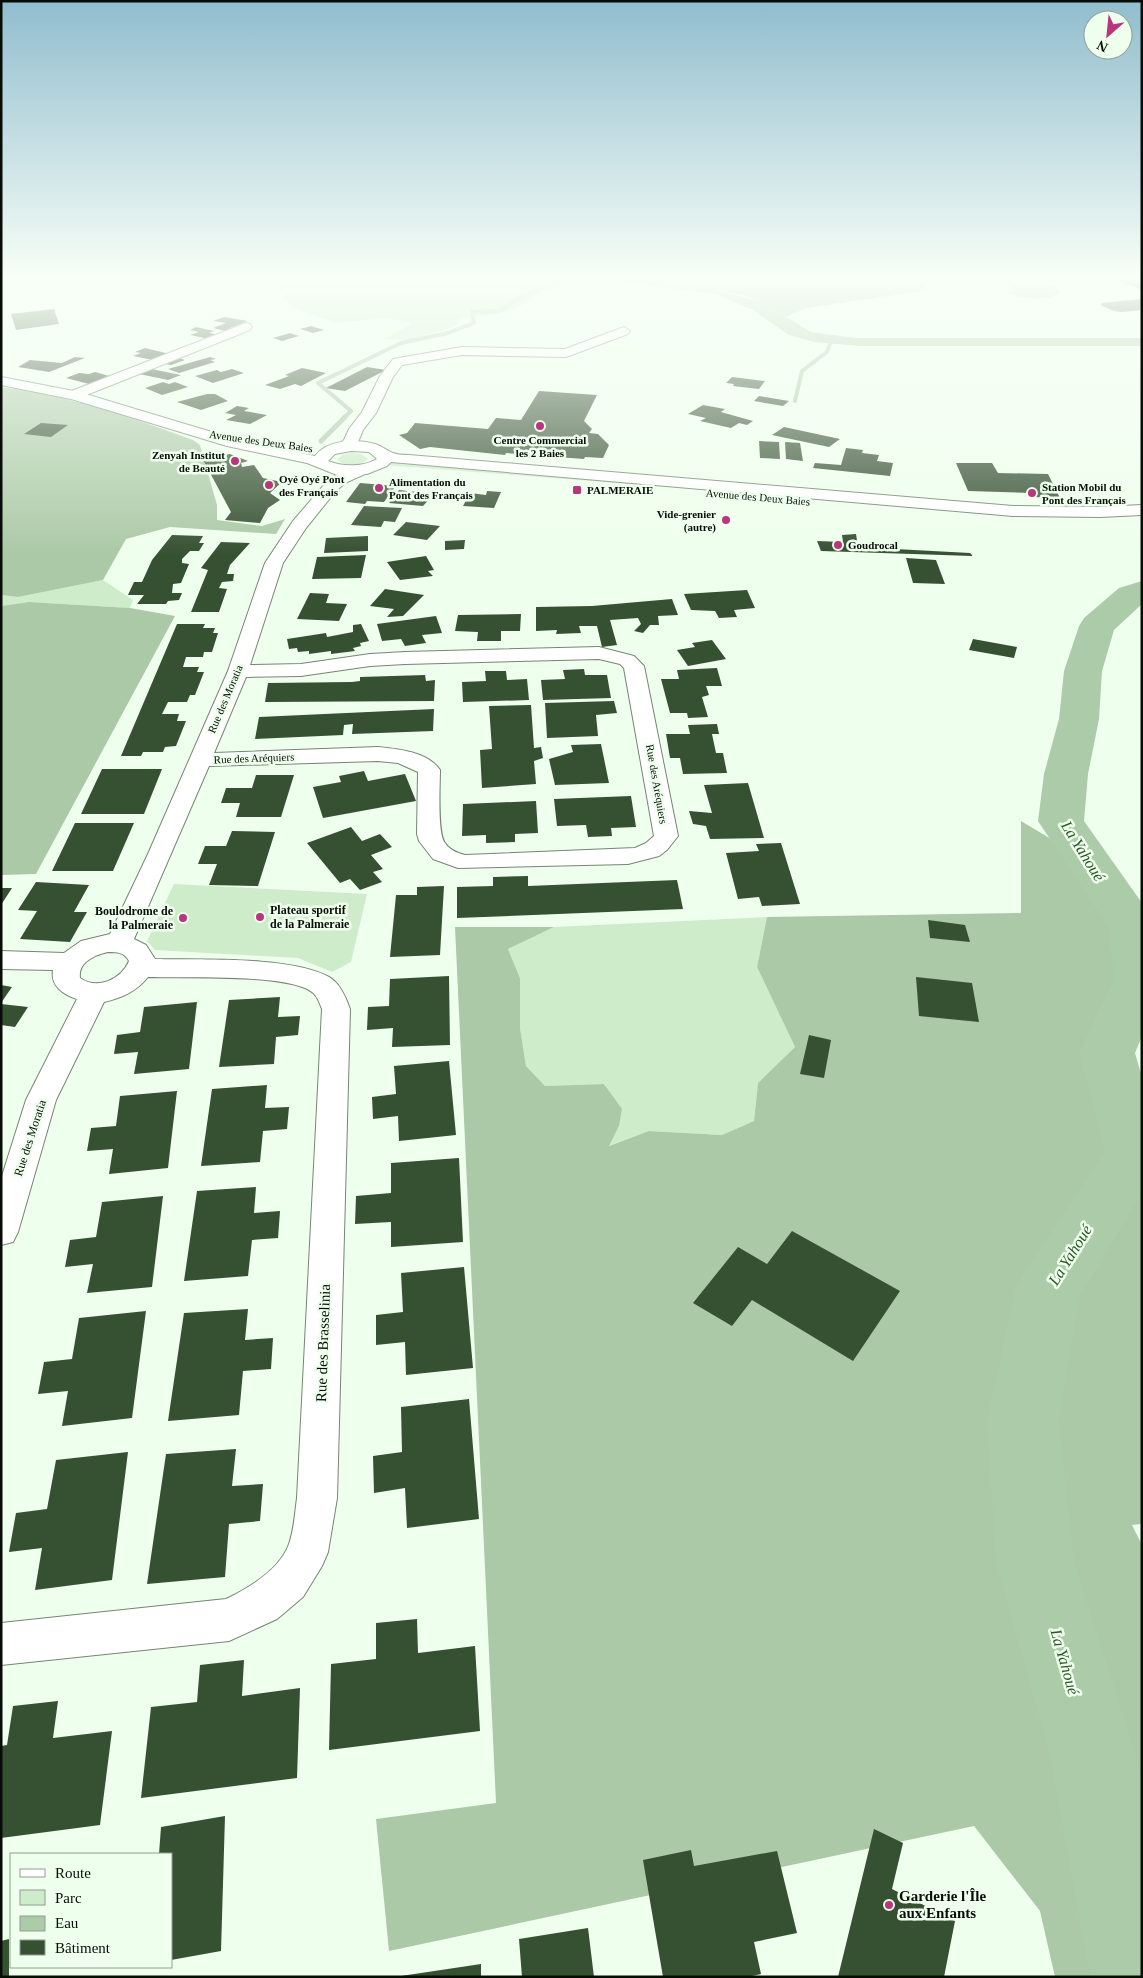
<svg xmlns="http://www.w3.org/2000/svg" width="1143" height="1978" font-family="'Times New Roman',serif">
  <rect width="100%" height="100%" fill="#efffed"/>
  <!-- green -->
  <path fill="#ceecc9" d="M266 279H585L536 294 528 302 505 313 463 318 453 327 410 340 385 339 412 323 386 318 336 323 291 307 281 293Z
    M351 453 361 454 368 459C360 466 345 467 337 460L342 455Z
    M388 461 1004 513 385 465Z
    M103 580 133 600 130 608 29 602 1 606V595L18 597Z
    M174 884 367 894 351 962 332 972 298 958 155 950 147 941Z
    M767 917 757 967 795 1047 758 1083 754 1121 722 1135 649 1131 608 1146 619 1126 605 1084 545 1086 526 1066 520 1028V978L508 949 554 927Z"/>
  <!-- forest -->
  <path fill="#abc9a6" d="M639 279H913L930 290 806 308 786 317C778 312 768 305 759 301 723 286 678 288 639 279Z
    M1 387C67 395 131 417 193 440L200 445 217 505V520L262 526 285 519 276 534 170 527 126 539 103 580 18 597 1 595Z
    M29 602 130 608 175 616 36 874 1 875V606Z
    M1021 821 1066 848 1122 930 1119 986 1095 1055 1113 1144 1142 1148V1524L1132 1525 1142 1545V1977H1055L1040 1911 974 1826 389 1951 376 1819 496 1803 455 927H554L508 949 520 978V1028L526 1066 545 1086 604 1084 622 1109 619 1126 609 1146 649 1131 722 1135 754 1121 758 1083 795 1047 757 967 767 917 1021 913Z"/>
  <!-- water -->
  <path fill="#accba8" d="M614 279H640L663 285 710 289 759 301 811 332 855 338H1142V346H860L814 342 789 335 753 310 716 294 620 282Z
    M1035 282C1045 283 1056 283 1060 292 1048 303 1022 298 1008 293L1011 287 1024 283Z"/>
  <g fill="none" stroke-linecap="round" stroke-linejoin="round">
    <!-- stream-far1 -->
    <path stroke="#accba8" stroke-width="4" d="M795 401 802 371 827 352 831 341
      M344 418 351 411 318 383 401 343 448 333 474 323 472 312 499 311 525 295 567 279"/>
    <!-- stream -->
    <path stroke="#accba8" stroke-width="5" d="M321 441 345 417"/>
    <!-- river -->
    <path fill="#accba8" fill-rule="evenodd" d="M1142 581V604L1114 630 1102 671 1099 719 1088 774 1084 821 1142 903V1036L1135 1053 1142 1077V1193L1080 1296 1059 1421 1074 1562 1136 1755 1142 1781V1977H1090L1050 1755 996 1562 987 1421 1015 1291 1025 1271 1105 1151 1079 1053 1114 979 1109 928 1038 821 1044 774 1059 719 1064 671 1079 626 1084 618 1119 588Z"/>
  </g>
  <!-- building -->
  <path fill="#365032" d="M1111 279H1142V290L1122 282Z
    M1142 299V310L1122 312 1114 311 1100 305 1103 304 1101 303Z
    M54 309 59 324 16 330 11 314Z
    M224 317 248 321 230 328 235 329 229 332 213 328 226 323 213 321Z
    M311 326 324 330 313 333 300 329Z
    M196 327 214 331 209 333 220 335 209 339 190 335 199 332 190 330Z
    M290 333 299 336 282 341 273 338Z
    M145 348 170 354 153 360 133 356 141 353 135 352Z
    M75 357 85 358 49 372 18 367 30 360 62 363Z
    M176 357 185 360 171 365 161 363Z
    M210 357 216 359 210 360 215 362 179 373 168 369Z
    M367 367 386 370 345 391 326 388Z
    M302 368 326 373 301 386 295 384 280 389 265 385 289 376 285 375Z
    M151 369 181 375 168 380 139 374Z
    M232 369 244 373 213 383 195 376 217 370 221 372Z
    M95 372 109 376 89 384 66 378 79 373 89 374Z
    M732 377 765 381 759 389 733 386 734 384 726 383Z
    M163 382 169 384 175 382 188 387 162 395 145 388Z
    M539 391 597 395 584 421 592 429 589 433 598 434 609 445 603 458 585 457 584 459 506 453 505 455 430 447 420 449 399 435 407 433 415 423 488 429 496 418 521 420Z
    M207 394H215L228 401 201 410 177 402Z
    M759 396 789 401 783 406 754 401Z
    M703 405 725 409 721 412 753 421 747 425 739 423 731 428 700 421 706 418 688 414Z
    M237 406 249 408 244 411 267 415 250 424 226 420 236 415 225 413Z
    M41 423 68 425 51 437 24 434Z
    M784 427 840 439 829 447 772 435Z
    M759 441 779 442 780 459 760 458Z
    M785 442 800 443 803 461 786 459Z
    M846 448 863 450 862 453 879 455 877 461 893 463 890 476 813 468 815 463 841 465Z
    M207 453H213L215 456 230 454 248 461 241 463 242 467 254 465 263 478 282 482 270 493 280 500 268 508 260 523 225 520 231 512 201 456Z
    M956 463H992L998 473 1048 474 1060 498 1033 497 1032 493 968 491Z
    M360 483 396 486 384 502 367 501 365 504 346 502Z
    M399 490 434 494 423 506 389 503Z
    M487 491 501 492 494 508 463 506 470 493 486 495Z
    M364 506 402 508 395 522 384 521 381 527 351 525Z
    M406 522 440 526 427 540 393 535Z
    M856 534 858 547 970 553 973 556 821 551 817 541 843 542 842 535Z
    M172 535 203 536 199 543H204L199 551H190L182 559V563L189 564 181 583 173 584 172 593H182L179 600 168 601 166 604H137L144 595H128L134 582H142L152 560Z
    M368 536V551L324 553 326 538Z
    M465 540 464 549 445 550V541Z
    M221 542 250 543 230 565 227 574H234L233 581 222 582 219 588 227 589 219 612H191L208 570 201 568Z
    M366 555 361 578 312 579 317 557Z
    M426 556 434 570 428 571 433 576 400 580 387 562Z
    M906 558 936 560 945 584 913 583Z
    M385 589 424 595 403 616 387 617 394 609 370 606Z
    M747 590 755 608 734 610 737 617 719 618 715 611 691 610 684 594Z
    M310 593 329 594 326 603 347 604 339 621 297 619Z
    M672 599 678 615 658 616 659 625H650L643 633 634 631 641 624 638 618 610 620 617 645 602 647 597 626H579L581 633 556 634 557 630 536 631V607L592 606Z
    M521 614 520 631H501V641H477L478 632 455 631 458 615Z
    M436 616 442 633 422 635 426 643 405 646 401 639 382 641 377 624Z
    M177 624H205L203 628H215L213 633H218L212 652H204L203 657H186L183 667H199L197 672H204L195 695H190L187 702H168L162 714H179L177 721H186L176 746 165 747 163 752H143L141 756H121Z
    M361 624 369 641 360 643 361 646 353 648 355 651 331 654V651L309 654V651L298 652 297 648 289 649 287 639 326 633 327 637 353 632V625Z
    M973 639 1017 647 1014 658 969 650Z
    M712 640 726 659 688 666 677 650 695 647 692 643Z
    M717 668 722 686H706L709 695 702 697 708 717 688 718 687 713H670L661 679H679L677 670Z
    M584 669 585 675H607L611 698 543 700 541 680 565 679 563 670Z
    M485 671H506L507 680 527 679 529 700 463 702 462 682 486 681Z
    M425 675 426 681 435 680 434 701 265 702 268 683 352 682 360 681V677Z
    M614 701 617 713 596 715 598 736 547 738 545 703Z
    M531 705 534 748 541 747 543 758 534 761 536 784 482 788 480 750 492 749 489 706Z
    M434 709 433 731 352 734 353 724 344 725 343 735 255 739 259 717Z
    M717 724 719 734H712L716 753H723L727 773 683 774 680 758H670L666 734H690L688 725Z
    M601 744 609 783 555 785 549 759 573 752 571 745Z
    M102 769H162L144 814H81Z
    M364 771 368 781 405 774 416 801 323 818 313 787 341 782 339 776Z
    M256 775H294L281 817H236L240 803H221L226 788H252Z
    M748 783 764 838 710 839 706 826 693 824 689 811 712 813 704 785Z
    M631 796 636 827 611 828 612 836 588 837 586 825 557 826 554 799Z
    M536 801 538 833 515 834V842L486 843V835L462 836 463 804Z
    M75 823H134L113 871H52Z
    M351 827 362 841 380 834 392 847 371 855 383 869 373 872 382 882 360 890 350 879 340 883 307 843Z
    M232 831 275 832 258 886 209 885 217 864H198L205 846H226Z
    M781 843 800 904 762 906 759 897 738 899 726 853 759 851 756 844Z
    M528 876V886L677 880 683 909 457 918V887L493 886V877Z
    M36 882 89 885 74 912H87L70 942 20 939 37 911 18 910Z
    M444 886 440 955 390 957 396 895H417V887Z
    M1 888H12L1 905Z
    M928 920 965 925 970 942 930 938Z
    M449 976 450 1045 392 1047 393 1028 367 1030 368 1007 389 1006 390 979Z
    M916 977 972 983 979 1022 919 1016Z
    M1 985 12 987 1 1003Z
    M280 997 278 1017 300 1016 298 1035 276 1037 274 1064 219 1067 229 1000Z
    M197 1002 189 1069 134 1074 138 1052 114 1054 117 1035 140 1032 144 1007Z
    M1 1004 28 1007 15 1027 1 1025Z
    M809 1035 831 1040 824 1078 800 1074Z
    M449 1061 456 1135 399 1141 398 1116 373 1119 372 1097 396 1094 394 1066Z
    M267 1085 265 1108 289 1107 287 1129 263 1131 260 1162 201 1166 212 1089Z
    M177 1091 168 1168 109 1174 113 1149 87 1151 91 1128 116 1126 120 1096Z
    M459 1158 463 1242 391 1247V1222L355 1224 356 1196 391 1193V1163Z
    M256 1187 254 1213 280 1211 278 1238 252 1240 248 1276 184 1281 197 1191Z
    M163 1196 152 1287 87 1293 93 1264 65 1267 70 1240 96 1237 102 1202Z
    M792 1231 900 1291 853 1361 752 1300 732 1326 693 1303 738 1247 767 1264Z
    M464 1267 473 1368 406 1375 405 1342 376 1345V1315L403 1312 401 1273Z
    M248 1309 245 1340 273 1338 271 1369 243 1371 239 1415 168 1421 184 1313Z
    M146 1311 132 1418 62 1426 68 1391 38 1394 44 1362 72 1359 79 1318Z
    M469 1399 479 1519 407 1528 405 1488 374 1493 373 1456 402 1452 401 1407Z
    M236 1449 232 1486 263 1484 260 1521 229 1524 225 1577 147 1584 166 1454Z
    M128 1452 112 1580 35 1590 42 1548 9 1552 16 1513 47 1509 56 1460Z
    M417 1619 418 1653 475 1646 480 1731 329 1750 331 1664 376 1659V1623Z
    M244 1660 242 1696 300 1688 297 1778 141 1798 151 1707 197 1702 200 1665Z
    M58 1701 53 1738 112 1731 100 1825 1 1838V1746L7 1745 13 1706Z
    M225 1816 221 1951 171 1960V1854H159L161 1827Z
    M874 1829 903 1843 892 1889 955 1921 944 1977H838Z
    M691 1850 694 1866 777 1851 797 1933 754 1942 761 1974 748 1977H663L643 1860Z
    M588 1928 594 1977H522L519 1939Z
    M9 1939V1977H1V1941Z
    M481 1964V1977H401V1976Z"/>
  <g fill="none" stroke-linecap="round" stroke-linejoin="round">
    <!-- street casing -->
    <g stroke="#748672" stroke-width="2">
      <path id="street" d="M246 323 250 324 252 327 250 330 79 398H69L67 395 69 392Z
        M624 327 630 331 628 334 566 357 462 355 402 365 393 377 376 413 363 430 358 442 349 450 344 452 339 450 336 447 344 440 349 429 362 412 380 376 393 359 462 347 565 349Z
        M359 466 365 468 367 471 365 474 345 483 335 492 306 528 283 563 250 665 301 664 370 654 405 652 599 647 634 656 644 666 678 836 667 850 659 856 628 864 458 868 433 859 419 841 417 834 418 772 398 763 378 761 209 766 134 939 146 945 155 959C200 960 291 956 329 977 340 983 346 998 350 1009L337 1498 328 1552 322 1566 303 1597 277 1619 229 1641 1 1665V1623L226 1599C249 1588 280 1569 289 1544 294 1530 295 1512 297 1498L322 1009C319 1002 317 994 309 990 280 974 184 978 148 977 136 992 121 998 104 1002L56 1100 18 1232 13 1242 1 1245V1179L26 1100 77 999C64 995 50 986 53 970L1 969V951L64 953 81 941 110 934 148 854 228 671 265 563 293 521 323 486 333 477ZM599 659 620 664 624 668 654 836 646 843 635 848 465 855C458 853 449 850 445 843 437 833 440 785 440 770 428 752 399 749 378 747L214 753 246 677 301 676 370 666 405 664ZM108 952C117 952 124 952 129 961 121 980 97 990 80 978 78 962 95 955 108 952Z"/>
    </g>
    <!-- primary casing -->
    <g stroke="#748672" stroke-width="2">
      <path id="primary" d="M1 377 79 392 235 439 315 456C328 439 357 439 375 444 382 446 387 451 393 453 398 455 404 455 409 455L1013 506 1100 507 1142 505V515L1100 517 1013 516 391 462 387 466 367 474 337 475 307 463 227 446 71 399 1 385ZM351 451 369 452 377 459C363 467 343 467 328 461L335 454Z"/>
    </g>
    <!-- street -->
    <use href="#street" fill="#fff" fill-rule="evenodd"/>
    <!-- primary -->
    <use href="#primary" fill="#fff" fill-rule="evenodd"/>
  </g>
  <!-- sky -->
  <linearGradient id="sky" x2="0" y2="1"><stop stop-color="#90bdce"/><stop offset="0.5" stop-color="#f8fff7"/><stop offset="1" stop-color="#f8fff7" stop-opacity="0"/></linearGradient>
  <rect width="1143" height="556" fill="url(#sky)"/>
  <!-- markers -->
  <g fill="#b9367d" stroke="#efffed" stroke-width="2">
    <circle cx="540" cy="426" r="5"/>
    <circle cx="235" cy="461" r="5"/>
    <circle cx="269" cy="485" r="5"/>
    <circle cx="379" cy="488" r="5"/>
    <rect x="572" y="485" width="10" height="10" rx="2.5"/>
    <circle cx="1032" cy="493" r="5"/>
    <circle cx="726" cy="520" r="5"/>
    <circle cx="838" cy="545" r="5"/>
    <circle cx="260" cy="917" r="5"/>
    <circle cx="183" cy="918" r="5"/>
    <circle cx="889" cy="1905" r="5"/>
  </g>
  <g text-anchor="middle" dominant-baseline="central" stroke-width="5" stroke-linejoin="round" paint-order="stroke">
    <!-- far-poi labels -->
    <g font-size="11" font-weight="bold" fill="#070d06" stroke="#efffed" text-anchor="start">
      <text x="540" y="440" text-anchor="middle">Centre Commercial<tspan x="540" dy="13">les 2 Baies</tspan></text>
      <text x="225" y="455" text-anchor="end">Zenyah Institut<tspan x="225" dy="13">de Beauté</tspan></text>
      <text x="279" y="479">Oyé Oyé Pont<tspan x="279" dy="13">des Français</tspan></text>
      <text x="389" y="482">Alimentation du<tspan x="389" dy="13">Pont des Français</tspan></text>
      <text x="1042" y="487">Station Mobil du<tspan x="1042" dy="13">Pont des Français</tspan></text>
      <text x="587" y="490">PALMERAIE</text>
      <text x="716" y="514" text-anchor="end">Vide-grenier<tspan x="716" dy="13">(autre)</tspan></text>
      <text x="848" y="545">Goudrocal</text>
    </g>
    <!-- far-street labels -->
    <g font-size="11" fill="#070d06" stroke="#efffed">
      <text transform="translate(261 441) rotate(8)">Avenue des Deux Baies</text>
      <text transform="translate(758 497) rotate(5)">Avenue des Deux Baies</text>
      <text transform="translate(225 699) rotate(-67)">Rue des Moratia</text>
      <text transform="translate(254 758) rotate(-2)">Rue des Aréquiers</text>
      <text transform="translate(657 784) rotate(80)">Rue des Aréquiers</text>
    </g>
    <!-- poi labels -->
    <g font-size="12" font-weight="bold" fill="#070d06" stroke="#efffed" text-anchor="start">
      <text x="270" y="910">Plateau sportif<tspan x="270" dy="14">de la Palmeraie</tspan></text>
      <text x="173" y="911" text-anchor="end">Boulodrome de<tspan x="173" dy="14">la Palmeraie</tspan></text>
    </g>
    <!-- street labels -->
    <g font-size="12" fill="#070d06" stroke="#efffed">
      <text transform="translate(30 1138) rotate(-72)">Rue des Moratia</text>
    </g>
    <!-- near-street labels -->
    <g font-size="15" fill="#070d06" stroke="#efffed">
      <text transform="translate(323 1343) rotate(-88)">Rue des Brasselinia</text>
    </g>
    <!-- near-poi labels -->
    <g font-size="15" font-weight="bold" fill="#070d06" stroke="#efffed" text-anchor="start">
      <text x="899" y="1896">Garderie l'Île<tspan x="899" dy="17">aux Enfants</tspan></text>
    </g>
    <!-- near-water labels -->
    <g font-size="16" font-style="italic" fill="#2b5425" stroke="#efffed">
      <text transform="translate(1083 851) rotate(58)">La Yahoué</text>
      <text transform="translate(1070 1255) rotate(-58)">La Yahoué</text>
      <text transform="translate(1065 1662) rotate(74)">La Yahoué</text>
    </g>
  </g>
  <!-- border -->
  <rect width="1143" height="1978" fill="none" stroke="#070d06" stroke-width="5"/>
  <!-- legend -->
  <rect x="10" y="1853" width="162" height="115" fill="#efffed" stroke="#929e91"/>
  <rect x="20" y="1869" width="25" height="8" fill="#ffffff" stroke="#929e91"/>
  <text x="55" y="1878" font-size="15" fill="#070d06">Route</text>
  <rect x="20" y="1890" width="25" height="15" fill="#ceecc9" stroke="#929e91"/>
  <text x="55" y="1903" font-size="15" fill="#070d06">Parc</text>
  <rect x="20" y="1916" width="25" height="15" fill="#accba8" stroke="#929e91"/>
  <text x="55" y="1928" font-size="15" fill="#070d06">Eau</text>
  <rect x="20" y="1940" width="25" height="15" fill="#365032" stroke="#929e91"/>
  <text x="55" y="1953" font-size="15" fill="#070d06">Bâtiment</text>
  <!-- north arrow -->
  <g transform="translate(1108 35) rotate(207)"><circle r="24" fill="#efffed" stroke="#929e91"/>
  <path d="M0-4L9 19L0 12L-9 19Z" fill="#b9367d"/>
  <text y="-8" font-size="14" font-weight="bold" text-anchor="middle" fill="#070d06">N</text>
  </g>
</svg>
